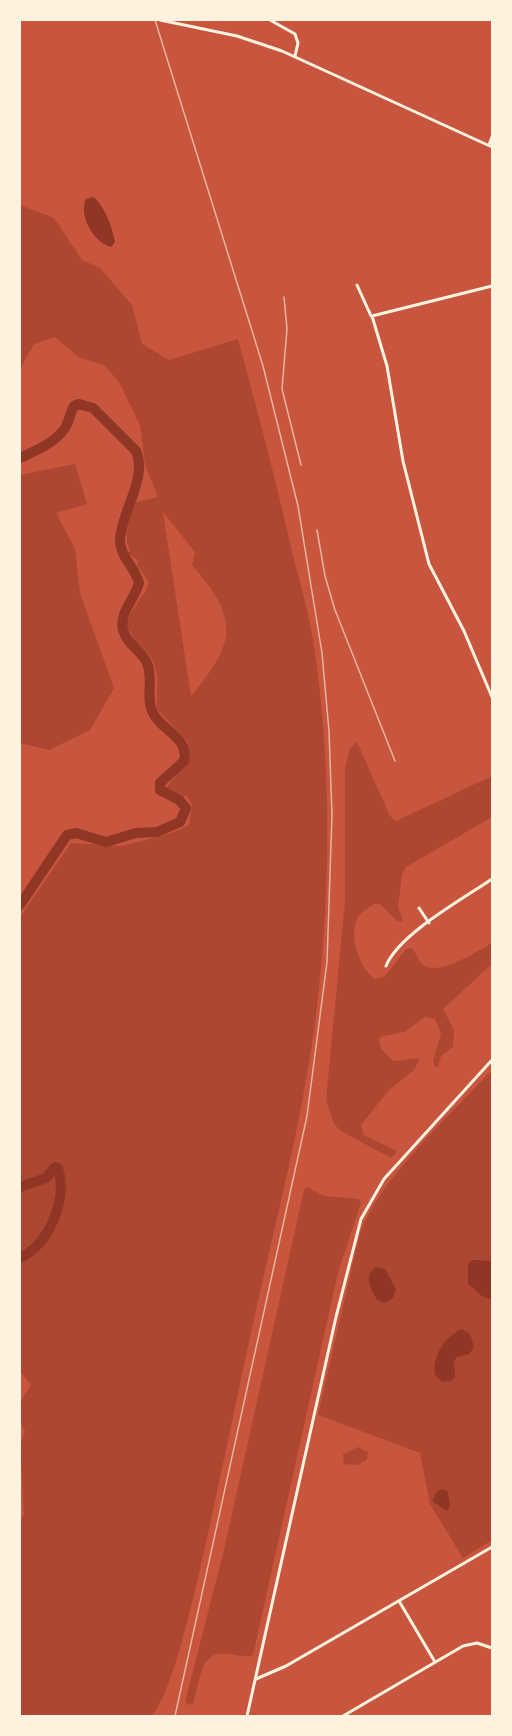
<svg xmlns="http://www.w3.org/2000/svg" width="512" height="1736" font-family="Literata,serif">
  <rect width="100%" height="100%" fill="#c8553d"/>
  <!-- green -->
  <path fill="#ae4732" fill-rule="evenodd" d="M20 205 54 218 82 260 100 268 132 305 142 344 169 360 238 339C257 410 276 480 292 552 299 579 307 607 312 634 333 761 331 903 314 1030 303 1110 284 1187 266 1266 249 1339 234 1413 218 1487 209 1527 176 1696 151 1716H20V1521L24 1514 20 1446 25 1431C14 1414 20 1401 31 1385L20 1371V917L71 843 123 846 174 832 189 825 192 804 186 795 182 799 165 789 190 759 188 742 157 709C156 692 160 677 153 661 148 650 132 644 131 631L123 632 121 628 146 590 149 582 137 565 138 560 127 553 130 551C122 533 130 522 134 503L158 497 145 465 140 425 119 382 104 365 78 357 55 337 34 344 20 369ZM163 512 195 552 192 565C239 619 237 641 191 696Z
    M75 464 87 504 56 513 75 549 80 593 114 688 90 730 49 750 20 743V475Z
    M357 742 390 816 396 821 492 776V817L406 867 402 874 398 907 403 921 398 922 380 904H374C369 907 363 911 359 915 347 932 359 970 376 979L385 976 406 949 412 948C416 953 418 960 422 964 437 978 478 951 492 943V964L443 1009 454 1030 453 1047 441 1056 438 1067H435L433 1060 441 1034 435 1019 425 1017 404 1032 380 1037C377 1049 386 1054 394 1061L420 1058 414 1070 388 1091 361 1125 364 1135 397 1151 391 1158 341 1131 334 1124 326 1100 345 902V767L350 748Z
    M492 1070V1540L463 1558 430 1504 420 1453 318 1415 359 1237C378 1179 450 1116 492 1070Z
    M307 1187 324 1196 359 1199 361 1203 338 1272 253 1655C245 1658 237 1655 229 1654 199 1649 201 1680 193 1703L188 1705 185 1702 224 1550 304 1190Z
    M358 1447 368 1452 367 1460 357 1465 344 1464 343 1454Z"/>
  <!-- water -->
  <path fill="#8f3625" d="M93 197C104 204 113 229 115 242L111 247C94 243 78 215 86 199Z
    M473 1260 492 1261V1300L482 1296 468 1284V1264Z
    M375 1267 385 1269 396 1289 393 1298 385 1303 377 1300C371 1289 363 1277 375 1267Z
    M462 1329 470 1334 474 1347 469 1354 457 1357 454 1361 455 1377 451 1381 442 1382 435 1375C431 1358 446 1335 462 1329Z
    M442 1489 448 1492 450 1506 447 1511 432 1501 437 1492Z"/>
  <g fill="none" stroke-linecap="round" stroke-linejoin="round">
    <!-- river -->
    <path stroke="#8f3625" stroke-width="10" d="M20 458C35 451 55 443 65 428 69 422 70 413 74 406L79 404 93 408 136 451C148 478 121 512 120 540 120 557 135 567 139 583 135 599 119 612 123 630 127 645 142 651 147 663 154 679 145 699 153 713 161 730 190 738 184 761L160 783V790L179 800 186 808 180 822 157 832 136 833 106 842 76 833 67 835 20 905
      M20 1187 46 1178 55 1167 58 1168C68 1200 49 1244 20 1258"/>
    <!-- minor -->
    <path stroke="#fff3e0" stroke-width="3" d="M270 20 295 34 298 43 295 56
      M489 145 492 137
      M357 285 371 316
      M492 286 372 316 387 366 403 461 429 564 464 631 492 697
      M419 908 429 923
      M386 966C399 934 463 899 492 879
      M399 1601 435 1662
      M343 1716 463 1646 477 1643 492 1648"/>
    <!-- tertiary -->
    <path stroke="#fff3e0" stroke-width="3" d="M160 20 237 36 282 51 492 147
      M256 1679 286 1666 492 1547
      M247 1716 336 1317 361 1219 384 1179 492 1060"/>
    <!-- rail -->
    <path stroke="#e9b49f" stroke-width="1.5" d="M155 20 263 366 298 506 322 653 329 731 332 815 327 962 307 1116 175 1716
      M284 297 287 329 282 389 301 465
      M317 530 325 576 335 610 395 761"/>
  </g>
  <!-- border -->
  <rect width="512" height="1736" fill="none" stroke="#fff3e0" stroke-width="42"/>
</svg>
